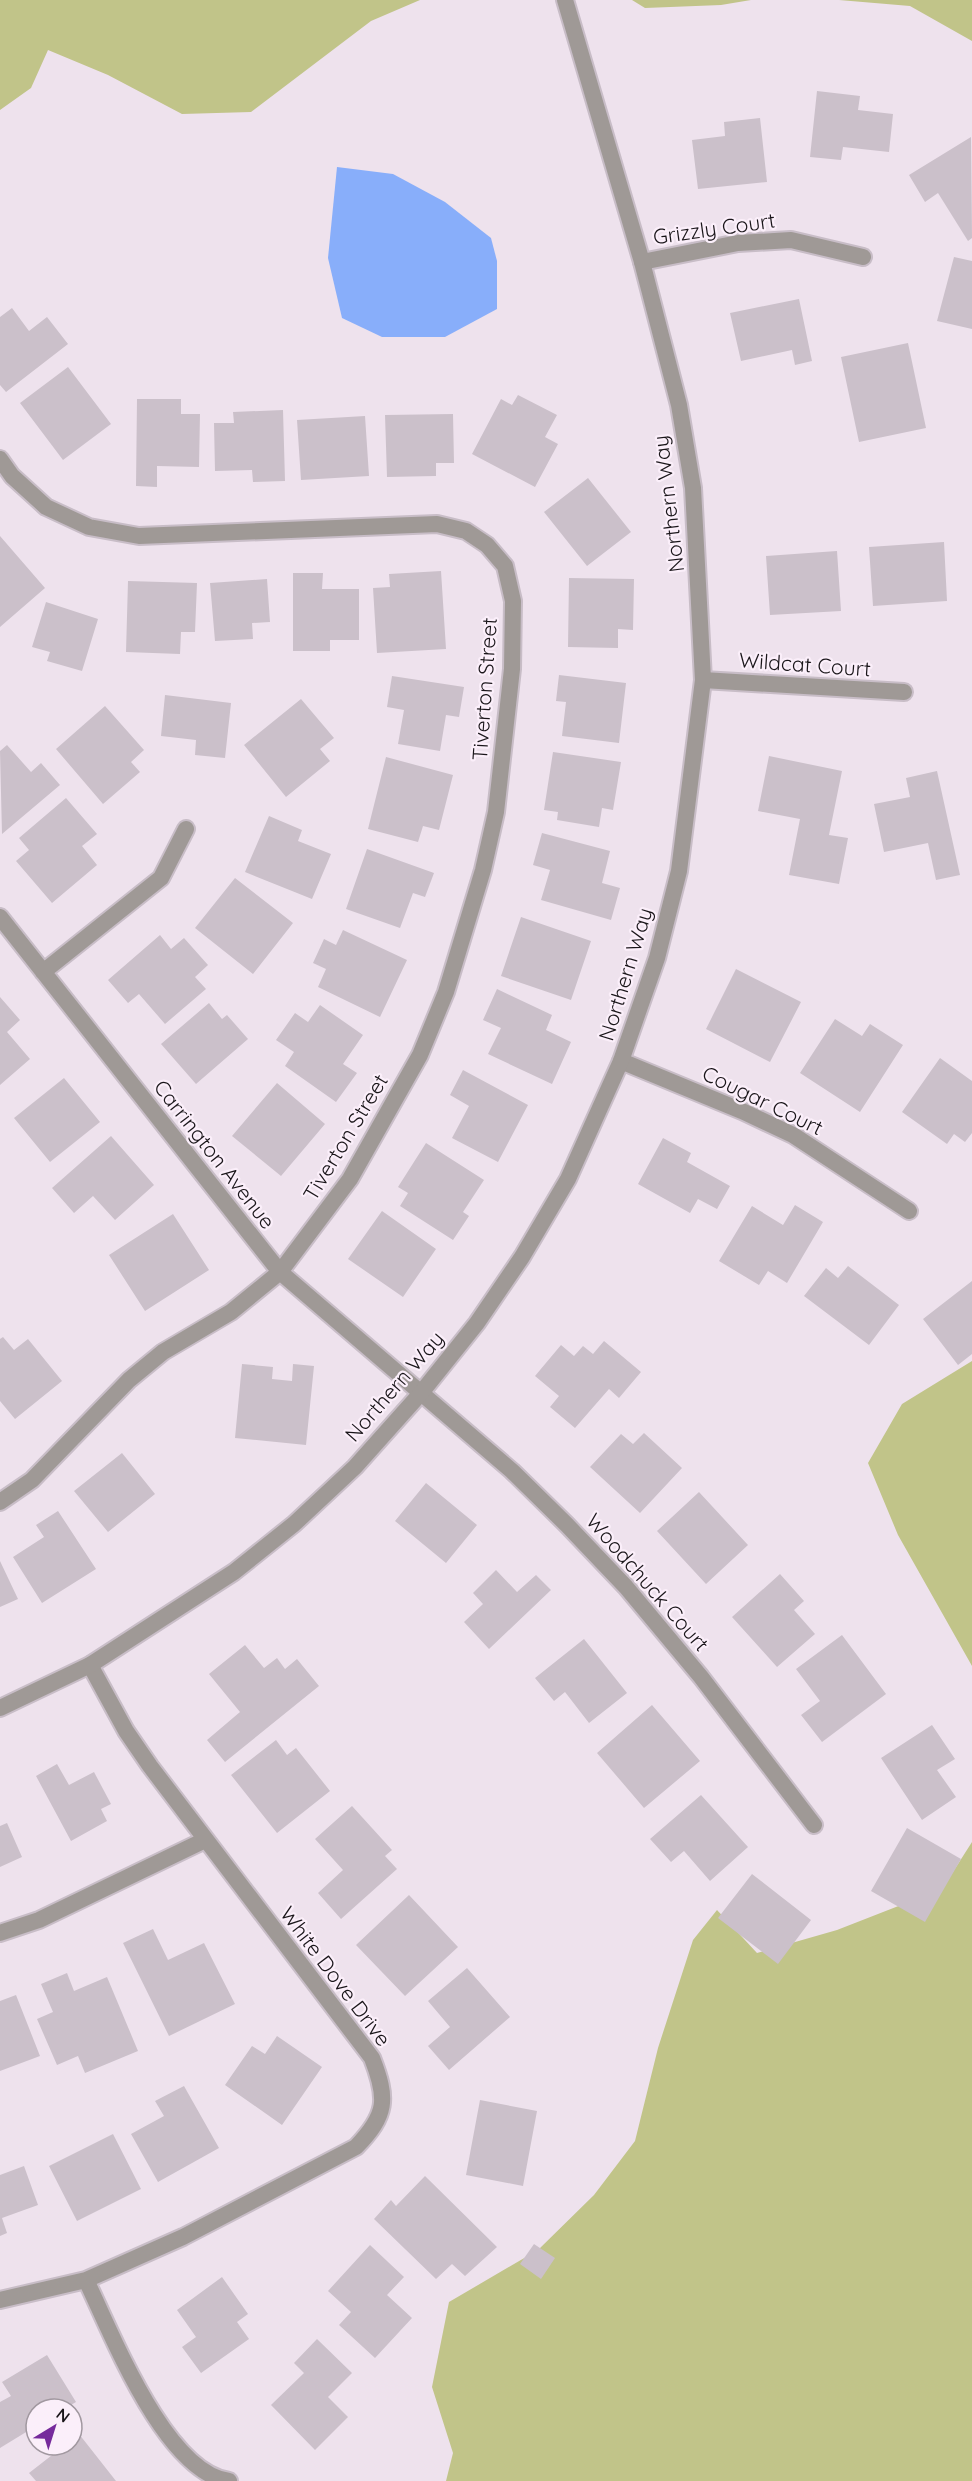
<svg xmlns="http://www.w3.org/2000/svg" width="972" height="2481" font-family="Quicksand,sans-serif">
  <rect width="100%" height="100%" fill="#eee2ed"/>
  <!-- green -->
  <path fill="#c1c489" d="M0 0H420L371 21 251 112 182 114 108 75 48 50 31 88 0 110Z
    M632 0H751L721 5 645 8Z
    M839 0H972V41L910 6Z
    M972 1361V1666L898 1535 868 1463 902 1404Z
    M972 1842V2481H446L453 2453 432 2387 449 2302 538 2250 594 2195 635 2141 658 2048 693 1940 717 1910 757 1953 837 1930 942 1889Z"/>
  <!-- water -->
  <path fill="#88aefa" d="M337 167 393 174 445 202 491 238 497 261V309L445 337H382L342 318 328 258Z"/>
  <!-- building -->
  <path fill="#cbc0ca" d="M817 91 860 96 858 110 893 114 889 152 843 147 841 160 810 157Z
    M760 118 767 182 698 189 692 140 725 136 724 122Z
    M971 137 972 238 968 241 938 193 925 202 909 175Z
    M954 257 972 261V329L937 321Z
    M799 299 812 361 795 365 792 350 741 361 730 313Z
    M12 308 29 331 47 317 68 344 6 392 0 385V317Z
    M908 343 926 428 859 442 841 357Z
    M68 367 111 424 63 460 20 403Z
    M518 395 557 415 545 437 558 444 535 487 472 454 501 399 512 405Z
    M137 399H181V414H200L199 467 157 466V487L136 486Z
    M283 410 285 481 253 482 252 470 215 471 214 423H234L233 412Z
    M453 414 454 463H436V476L387 477 385 415Z
    M365 416 369 476 301 480 297 420Z
    M588 478 631 532 587 566 544 512Z
    M0 536 45 588 0 627Z
    M944 542 947 601 873 606 869 547Z
    M837 551 841 611 770 615 766 556Z
    M441 571 446 649 377 653 373 588 390 587 389 574Z
    M293 573H323L322 589H359V640H330V651H293Z
    M569 578 634 579 633 630 618 629V648L568 647Z
    M267 579 270 622 252 623 253 639 215 641 210 583Z
    M128 581 197 583 195 632H181L180 654 126 652Z
    M46 602 98 619 82 671 47 661 50 652 32 647Z
    M559 675 626 683 619 743 562 736 566 702 556 701Z
    M392 676 464 687 459 717 446 715 440 751 398 744 404 710 387 707Z
    M165 695 231 703 225 758 195 755 196 740 161 736Z
    M301 699 334 738 320 749 330 761 286 797 244 745Z
    M105 706 144 750 131 762 140 772 103 804 56 749Z
    M7 745 31 772 41 763 60 785 2 834 0 751Z
    M553 752 621 762 613 810 602 808 599 827 557 820 558 812 544 810Z
    M769 756 842 771 829 835 848 838 839 884 789 875 800 819 758 811Z
    M386 757 453 775 439 830 423 826 418 842 368 829Z
    M937 771 960 875 936 880 928 843 884 852 874 804 910 797 906 778Z
    M66 798 97 834 82 846 97 865 52 903 16 861 29 850 19 838Z
    M269 816 302 830 298 841 331 854 312 899 245 872Z
    M542 833 610 851 602 883 620 888 611 920 541 900 550 870 533 865Z
    M367 849 434 873 425 897 413 893 400 928 346 909Z
    M235 878 293 923 253 974 195 928Z
    M521 917 591 941 571 1000 501 976Z
    M343 930 407 960 380 1017 318 987 326 969 313 963 324 939 336 945Z
    M160 935 171 949 184 938 208 965 195 977 206 989 165 1024 139 994 128 1003 108 980Z
    M736 969 801 1002 770 1062 706 1029Z
    M497 989 552 1015 546 1030 571 1042 552 1084 488 1054 501 1028 483 1020Z
    M0 997 20 1020 7 1032 30 1059 0 1085Z
    M209 1003 222 1019 227 1015 248 1039 196 1084 161 1044Z
    M320 1005 363 1035 343 1064 357 1073 336 1102 285 1066 294 1052 276 1040 295 1013 308 1022Z
    M835 1019 862 1036 870 1024 903 1045 860 1112 800 1073Z
    M940 1058 972 1081V1133L965 1142 954 1134 947 1144 902 1112Z
    M463 1070 528 1105 498 1162 452 1138 469 1106 450 1095Z
    M64 1078 100 1122 50 1162 14 1118Z
    M277 1083 325 1124 281 1176 232 1136Z
    M111 1136 154 1185 115 1220 93 1196 74 1213 52 1188Z
    M663 1138 691 1153 687 1162 730 1186 717 1209 698 1199 690 1213 638 1184Z
    M426 1143 484 1180 463 1212 469 1216 453 1240 400 1206 408 1193 398 1187Z
    M795 1205 823 1222 787 1283 768 1271 759 1285 719 1261 752 1206 783 1225Z
    M382 1211 436 1249 403 1297 348 1259Z
    M173 1214 209 1270 145 1311 109 1255Z
    M848 1266 899 1305 869 1345 804 1296 826 1268 838 1278Z
    M972 1281V1354L958 1365 923 1319Z
    M3 1337 14 1350 28 1339 62 1381 15 1419 0 1401V1339Z
    M604 1341 641 1372 619 1398 609 1389 575 1428 550 1407 559 1396 535 1376 561 1345 574 1356 583 1346 593 1354Z
    M242 1364 273 1367 272 1379 292 1381 293 1364 314 1366 306 1445 235 1438Z
    M644 1433 682 1468 640 1513 590 1467 621 1434 633 1444Z
    M122 1453 155 1494 108 1532 74 1491Z
    M426 1483 477 1525 446 1563 395 1521Z
    M699 1492 748 1545 706 1584 657 1531Z
    M58 1511 96 1569 42 1603 13 1557 44 1537 36 1525Z
    M0 1561 18 1599 0 1607Z
    M496 1570 517 1592 536 1575 551 1590 489 1649 464 1622 483 1604 473 1593Z
    M780 1574 804 1601 794 1610 815 1634 777 1667 732 1617Z
    M842 1635 886 1694 822 1742 801 1715 820 1701 796 1669Z
    M584 1639 627 1693 589 1723 565 1692 554 1701 535 1678Z
    M245 1645 264 1668 277 1658 285 1669 297 1659 319 1686 225 1762 207 1740 240 1712 209 1674Z
    M652 1705 700 1761 644 1808 597 1753Z
    M932 1725 955 1759 937 1770 956 1797 922 1820 881 1758Z
    M276 1740 287 1755 296 1748 330 1791 277 1833 231 1775Z
    M57 1764 69 1785 94 1772 111 1804 101 1809 107 1821 71 1841 36 1776Z
    M701 1795 748 1847 710 1881 684 1851 671 1862 650 1839Z
    M352 1806 392 1850 385 1856 397 1869 341 1919 318 1893 343 1870 315 1839Z
    M7 1823 22 1857 0 1867V1826Z
    M907 1828 961 1859 925 1922 871 1891Z
    M752 1874 811 1920 778 1964 718 1918Z
    M409 1895 458 1947 405 1996 356 1945Z
    M153 1929 168 1960 204 1943 235 2004 169 2036 123 1943Z
    M467 1968 510 2017 449 2070 428 2046 450 2027 428 2001Z
    M67 1973 74 1991 107 1977 138 2051 85 2073 78 2056 57 2065 37 2019 53 2012 41 1984Z
    M16 1995 40 2056 0 2071V2001Z
    M277 2036 322 2067 282 2125 225 2085 252 2046 265 2054Z
    M184 2086 219 2148 158 2182 131 2134 164 2116 155 2101Z
    M480 2100 537 2111 523 2186 466 2175Z
    M113 2134 141 2189 77 2221 49 2166Z
    M24 2166 38 2205 2 2218 7 2233 0 2236V2175Z
    M425 2176 497 2247 465 2276 452 2264 436 2279 374 2219 391 2200 396 2206Z
    M534 2244 555 2258 541 2279 520 2264Z
    M370 2245 404 2277 387 2295 412 2318 375 2358 339 2325 351 2312 328 2291Z
    M222 2277 248 2314 237 2322 249 2339 201 2373 182 2347 196 2337 177 2310Z
    M317 2339 352 2373 328 2397 348 2417 315 2450 271 2405 304 2373 294 2363Z
    M47 2355 76 2402 64 2409H36V2426L0 2448V2402L11 2396 2 2382Z
    M79 2434 116 2481H36L29 2473 65 2445H72V2440Z"/>
  <g fill="none" stroke-linecap="round" stroke-linejoin="round">
    <!-- minor casing -->
    <g stroke="#c8bdc7" stroke-width="20">
      <path id="minor" d="M642 262 738 243 791 240 863 257
        M0 459 12 476 46 507 89 527 139 536 437 524 466 531 487 545 505 566 513 601 512 669 496 812 483 870 446 992 420 1055 350 1179 280 1272 231 1312 163 1352 129 1380 32 1480 0 1502
        M703 680 904 692
        M0 917 280 1272 512 1471 567 1525 626 1587 701 1677 814 1825
        M43 972 161 878 186 829
        M621 1061 742 1111 793 1135 909 1211
        M0 1933 39 1920 205 1840
        M86 2280C112 2334 165 2472 229 2481
        M0 2300 86 2280 183 2237 356 2147C387 2115 388 2099 372 2058L150 1766 126 1731 90 1665"/>
    </g>
    <!-- tertiary casing -->
    <g stroke="#c8bdc7" stroke-width="20">
      <path id="tertiary" d="M0 1708 90 1665 234 1572 294 1524 355 1467 421 1393 477 1323 522 1257 568 1179 621 1061 657 958 679 871 703 680 693 488 679 405 642 262 565 0"/>
    </g>
    <!-- minor -->
    <use href="#minor" stroke="#9f9996" stroke-width="16"/>
    <!-- tertiary -->
    <use href="#tertiary" stroke="#9f9996" stroke-width="16"/>
  </g>
  <g text-anchor="middle" dominant-baseline="central" stroke-width="4.5" stroke-linejoin="round" paint-order="stroke">
    <!-- street labels -->
    <g font-size="21" fill="#191519" stroke="#fbeffa">
      <text transform="translate(714 228) rotate(-8)">Grizzly Court</text>
      <text transform="translate(668 504) rotate(-97)">Northern Way</text>
      <text transform="translate(805 664) rotate(4)">Wildcat Court</text>
      <text transform="translate(484 689) rotate(-86)">Tiverton Street</text>
      <text transform="translate(625 974) rotate(-73)">Northern Way</text>
      <text transform="translate(763 1100) rotate(26)">Cougar Court</text>
      <text transform="translate(345 1137) rotate(-59)">Tiverton Street</text>
      <text transform="translate(215 1154) rotate(52)">Carrington Avenue</text>
      <text transform="translate(394 1386) rotate(-49)">Northern Way</text>
      <text transform="translate(648 1582) rotate(49)">Woodchuck Court</text>
      <text transform="translate(336 1976) rotate(53)">White Dove Drive</text>
    </g>
  </g>
  <!-- north arrow -->
  <g transform="translate(54 2427) rotate(38)"><circle r="28" fill="#fbeffa" stroke="#a198a0" stroke-width="1.5"/>
  <path d="M0-4.5L10 22L0 15L-10 22Z" fill="#762a9c"/>
  <text y="-9" font-size="16" font-weight="bold" text-anchor="middle" fill="#191519">N</text>
  </g>
</svg>
